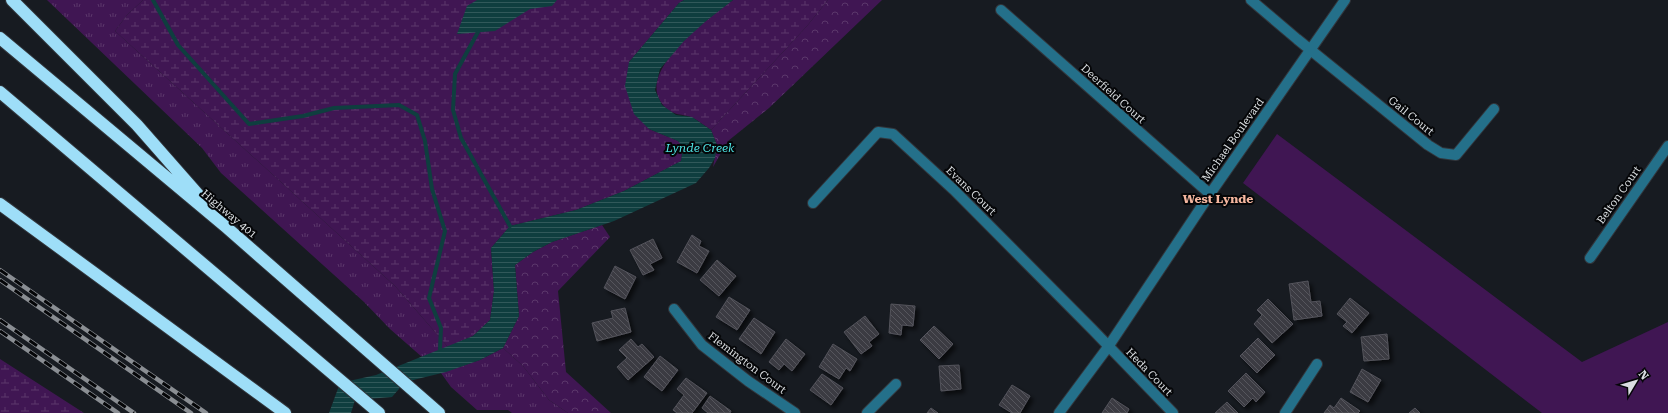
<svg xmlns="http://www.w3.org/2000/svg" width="1668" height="413" font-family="'Roboto Serif',serif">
  <defs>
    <pattern id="grass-tufts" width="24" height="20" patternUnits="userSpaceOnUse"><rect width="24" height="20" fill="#401653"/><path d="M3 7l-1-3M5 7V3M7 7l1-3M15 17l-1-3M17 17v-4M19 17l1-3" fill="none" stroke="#5b376b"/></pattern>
    <pattern id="forest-crowns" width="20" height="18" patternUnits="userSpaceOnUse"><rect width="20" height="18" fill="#401653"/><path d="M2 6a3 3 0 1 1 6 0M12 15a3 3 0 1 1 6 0" fill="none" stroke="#5b376b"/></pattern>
    <pattern id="wetland-marsh" width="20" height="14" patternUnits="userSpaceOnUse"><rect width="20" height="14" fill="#401653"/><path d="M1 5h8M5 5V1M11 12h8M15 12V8" fill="none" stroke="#5b376b"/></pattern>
    <pattern id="water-rules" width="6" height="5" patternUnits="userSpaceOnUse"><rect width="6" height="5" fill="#0f3e3f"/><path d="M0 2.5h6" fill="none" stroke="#31595a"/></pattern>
    <pattern id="building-back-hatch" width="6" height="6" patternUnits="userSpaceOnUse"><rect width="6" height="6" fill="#3b3b42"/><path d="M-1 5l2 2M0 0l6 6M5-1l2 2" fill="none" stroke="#57575d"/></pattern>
    <filter id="shadow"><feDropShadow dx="3.5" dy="3.5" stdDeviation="2" flood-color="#0009"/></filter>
  </defs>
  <rect width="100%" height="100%" fill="#171b21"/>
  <!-- grass -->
  <path fill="url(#grass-tufts)" d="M47 0H143L127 15 115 31 395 286 448 347 422 357 390 329 364 302 221 173 202 148Z
    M503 348 523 366 549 400 568 413H512L508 410H477L451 387 441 373 480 360Z"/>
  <!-- forest -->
  <path fill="url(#forest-crowns)" d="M828 0H882L769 108 728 141 713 167 717 145 711 130 807 26Z
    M602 225 610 237 558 291 566 372 611 413H568L549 400 523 366 503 348 519 316 515 265 533 252 552 242Z"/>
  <!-- wetland -->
  <path fill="url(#wetland-marsh)" d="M143 0H684L679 3 629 62 649 129 678 141 683 147 681 161 624 191 576 210 510 226 491 248 494 291 490 320 473 336 448 347 395 286 115 31 127 15Z
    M733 0H828L807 26 711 130C705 126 699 121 693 118 683 113 673 117 663 105 634 72 710 17 733 0Z
    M0 359 84 413H0Z"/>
  <!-- park -->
  <path fill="#401653" d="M1277 134 1582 362 1668 322V413H1542L1243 183Z"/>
  <!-- water -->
  <path fill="url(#water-rules)" d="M477 0H557L552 6 530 9 495 31 457 34 467 6Z
    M684 0H733L706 21 684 41 660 69 655 90 662 105 676 115 692 117 711 130 717 145 715 158 709 168 696 183 614 221 552 242 533 252 515 265 519 316 503 348 480 360 446 372 405 382 392 397 355 400 351 413H329L340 383 376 375 473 336 490 320 494 291 491 248 510 226 576 210 624 191 681 161 683 147 678 141 649 129 634 114 625 86 629 62 679 3Z"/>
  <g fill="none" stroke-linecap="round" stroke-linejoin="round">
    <!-- stream -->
    <path stroke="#0f3e3f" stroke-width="4" d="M153 0 178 45 249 124 303 116 334 108 399 105 417 115 425 141 432 189 445 231 429 298 441 328 440 349
      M478 32 455 74 453 110 461 138 510 226"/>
  </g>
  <!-- building -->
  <path fill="url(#building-back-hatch)" stroke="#53535b" filter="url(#shadow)" d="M692 235 701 241 699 246 709 251 697 273 677 262Z
    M653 239 662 258 650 264 654 270 643 275 630 250Z
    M717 260 736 276 719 296 700 280Z
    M615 266 636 277 625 299 604 288Z
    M1308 281 1311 302 1320 301 1322 316 1294 320 1289 284Z
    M729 297 750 310 737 330 716 317Z
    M1350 298 1369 313 1352 333 1343 326 1347 322 1337 314Z
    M1268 299 1293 324 1272 343 1254 324 1262 315 1257 310Z
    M891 304 915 306 913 326 902 325 901 335 889 333Z
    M625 308 631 332 597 341 592 323 613 318 611 311Z
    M865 316 879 334 869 342 872 346 861 354 844 332Z
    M754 318 775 332 761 354 739 339Z
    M934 326 953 344 939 359 920 340Z
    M1387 334 1389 359 1364 361 1361 337Z
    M1258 338 1275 355 1257 373 1240 356Z
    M631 339 638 347 642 344 654 357 628 380 617 367 627 358 619 350Z
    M786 339 805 354 792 371 784 364 779 370 769 362Z
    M833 344 857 359 850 371 846 368 839 379 819 367Z
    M660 356 678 370 662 391 644 377Z
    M959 365 961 389 941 391 939 366Z
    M1362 369 1381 380 1368 402 1350 392Z
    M1246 373 1265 392 1256 402 1253 398 1244 407 1228 391Z
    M822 374 843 388 831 405 810 390Z
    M686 378 707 393 692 413H677L673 410 684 395 677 389Z
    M1012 385 1030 396 1020 413H1012L999 405Z
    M710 396 731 411 730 413H708L702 408Z
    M1112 398 1129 409 1127 413H1102Z
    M1341 398 1360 411 1358 413H1324L1330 405 1334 408Z
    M1227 402 1238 413H1215Z
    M931 408 938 413H927Z
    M1415 408 1420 413H1409Z"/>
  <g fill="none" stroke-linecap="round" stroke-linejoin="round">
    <!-- minor casing -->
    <g stroke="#32363c" stroke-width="12">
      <path id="minor" d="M1251 0 1297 39 1428 145 1441 153 1456 155 1494 109
        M1001 10 1210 194
        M813 203 878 132 893 134 954 190 1092 329 1173 413
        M1590 258 1668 146
        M674 309 702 345 748 381 795 413
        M867 413 896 384
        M1059 413 1108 347 1210 194 1345 0
        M1285 413 1317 364"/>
    </g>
    <!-- highway casing -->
    <g stroke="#32363c" stroke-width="14">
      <path id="highway" d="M12 0 137 125 202 199
        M0 38 226 227 439 413
        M0 92 379 413
        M0 204 285 413"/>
    </g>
    <!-- minor -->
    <use href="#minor" stroke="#24708a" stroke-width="10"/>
    <!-- highway -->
    <use href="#highway" stroke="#9edef8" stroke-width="12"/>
    <!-- rail casing -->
    <g stroke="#8a8e93" stroke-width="4.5">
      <path id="rail" d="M0 270 206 413
        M0 280 191 413
        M0 320 134 413
        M0 331 118 413"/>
    </g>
    <!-- rail -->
    <use href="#rail" stroke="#050608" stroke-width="3" stroke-dasharray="9" stroke-linecap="butt"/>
  </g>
  <g text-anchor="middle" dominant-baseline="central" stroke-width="4" stroke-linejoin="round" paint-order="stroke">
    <!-- street labels -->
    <g font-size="11" fill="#dadee1" stroke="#050608">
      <text transform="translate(1113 94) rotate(42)">Deerfield Court</text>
      <text transform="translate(1411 116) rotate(39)">Gail Court</text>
      <text transform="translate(1233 140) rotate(-55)">Michael Boulevard</text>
      <text transform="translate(971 191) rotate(44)">Evans Court</text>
      <text transform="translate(1619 195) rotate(-55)">Belton Court</text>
      <text transform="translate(229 214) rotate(40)">Highway 401</text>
      <text transform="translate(747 363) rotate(37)">Flemington Court</text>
      <text transform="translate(1149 372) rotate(46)">Heda Court</text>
    </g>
    <!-- water labels -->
    <g font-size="12" font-style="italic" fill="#4ee2e2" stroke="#050608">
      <text x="700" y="148">Lynde Creek</text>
    </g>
    <!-- neighbourhood labels -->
    <g font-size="12" font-weight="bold" fill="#f6b7a0" stroke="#050608">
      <text x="1218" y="199">West Lynde</text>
    </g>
  </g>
  <!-- north arrow -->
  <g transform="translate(1636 381) rotate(52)" stroke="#050608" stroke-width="3" paint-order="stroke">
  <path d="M0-3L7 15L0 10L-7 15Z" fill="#dadee1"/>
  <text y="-6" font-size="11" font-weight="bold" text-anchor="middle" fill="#dadee1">N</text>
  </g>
</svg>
